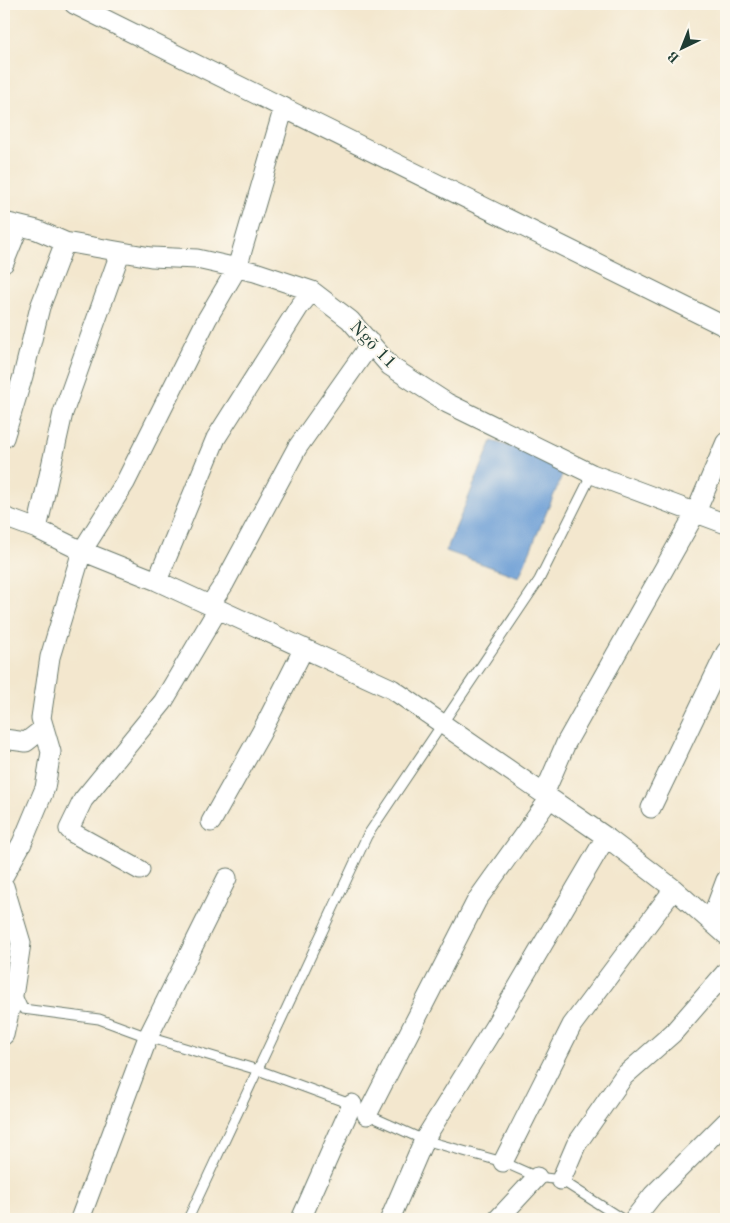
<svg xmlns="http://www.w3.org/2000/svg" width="730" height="1223" font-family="'Old Standard TT',serif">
  <rect width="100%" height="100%" fill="#fbf7ec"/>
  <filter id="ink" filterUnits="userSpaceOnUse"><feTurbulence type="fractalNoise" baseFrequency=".02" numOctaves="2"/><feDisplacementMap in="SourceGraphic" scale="10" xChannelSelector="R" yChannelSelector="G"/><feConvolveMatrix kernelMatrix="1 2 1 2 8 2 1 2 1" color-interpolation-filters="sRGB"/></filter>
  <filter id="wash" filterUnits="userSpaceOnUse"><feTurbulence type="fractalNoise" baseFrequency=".0096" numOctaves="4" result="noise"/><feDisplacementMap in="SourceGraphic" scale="20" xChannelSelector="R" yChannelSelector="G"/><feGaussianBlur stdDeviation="1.12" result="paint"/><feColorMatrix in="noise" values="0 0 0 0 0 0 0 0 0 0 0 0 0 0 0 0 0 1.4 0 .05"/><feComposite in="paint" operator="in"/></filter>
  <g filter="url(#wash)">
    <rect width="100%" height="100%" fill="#f3e7ce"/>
    <!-- water -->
    <path fill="#6a9dd5" stroke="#446d84" d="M492 441 567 464 519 577 446 551Z"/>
  </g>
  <g filter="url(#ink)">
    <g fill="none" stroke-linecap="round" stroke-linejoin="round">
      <!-- lane casing -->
      <g stroke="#69786a" stroke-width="11">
        <path id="lane" d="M16 993 23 1009 99 1019 148 1037 258 1070 353 1105
          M366 1114 424 1140 503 1162 537 1177 561 1180 622 1219
          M188 1219 367 836 539 580 592 474"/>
      </g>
      <!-- street casing -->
      <g stroke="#69786a" stroke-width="21">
        <path id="street" d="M74 4 726 327
          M4 222 37 230 65 242 151 257 197 259 255 272 312 291 350 320 390 366 447 403 592 474 726 524
          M4 263 19 226
          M4 438 23 376 40 307 65 242
          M4 517 37 529 82 551 157 581 392 689 606 837 674 889 726 935
          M37 529 63 413 120 253
          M157 581 216 438 299 307 312 291
          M210 605 224 584 297 448 371 343
          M4 739 26 742 44 728
          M544 794 566 743 696 512 726 442
          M651 808 726 652
          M211 822 261 733 304 648
          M140 870 73 833 69 829 83 800 163 702 218 609
          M4 875 22 843 45 788 51 752 41 718 50 657 82 551 125 483 207 319 237 268 284 107
          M4 886 21 943 14 990 4 1035
          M711 920 726 880
          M367 1115 477 900 550 798
          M503 1162 572 1025 674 889
          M561 1180 576 1145 624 1076 673 1033 726 972
          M80 1219 148 1037 227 878
          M301 1219 352 1104
          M390 1219 424 1140 496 1024 606 837
          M498 1219 537 1177
          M634 1219 653 1195 726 1122"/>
      </g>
      <!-- lane -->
      <use href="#lane" stroke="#fff" stroke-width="9"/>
      <!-- street -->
      <use href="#street" stroke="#fff" stroke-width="19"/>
    </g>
  </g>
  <g text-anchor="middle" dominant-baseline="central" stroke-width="4" stroke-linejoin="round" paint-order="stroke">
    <!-- street labels -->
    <g font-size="18" fill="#1f3d34" stroke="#fbf7ec">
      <text transform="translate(373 345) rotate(46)">Ngõ 11</text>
    </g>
  </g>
  <!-- margin -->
  <rect width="730" height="1223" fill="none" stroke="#fbf7ec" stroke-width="20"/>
  <!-- north arrow -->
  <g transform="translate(682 48) rotate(223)" stroke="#fbf7ec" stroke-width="4" paint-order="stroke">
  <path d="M0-4L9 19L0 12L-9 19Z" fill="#1f3d34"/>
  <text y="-8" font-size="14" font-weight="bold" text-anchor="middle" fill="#1f3d34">B</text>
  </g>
</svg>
